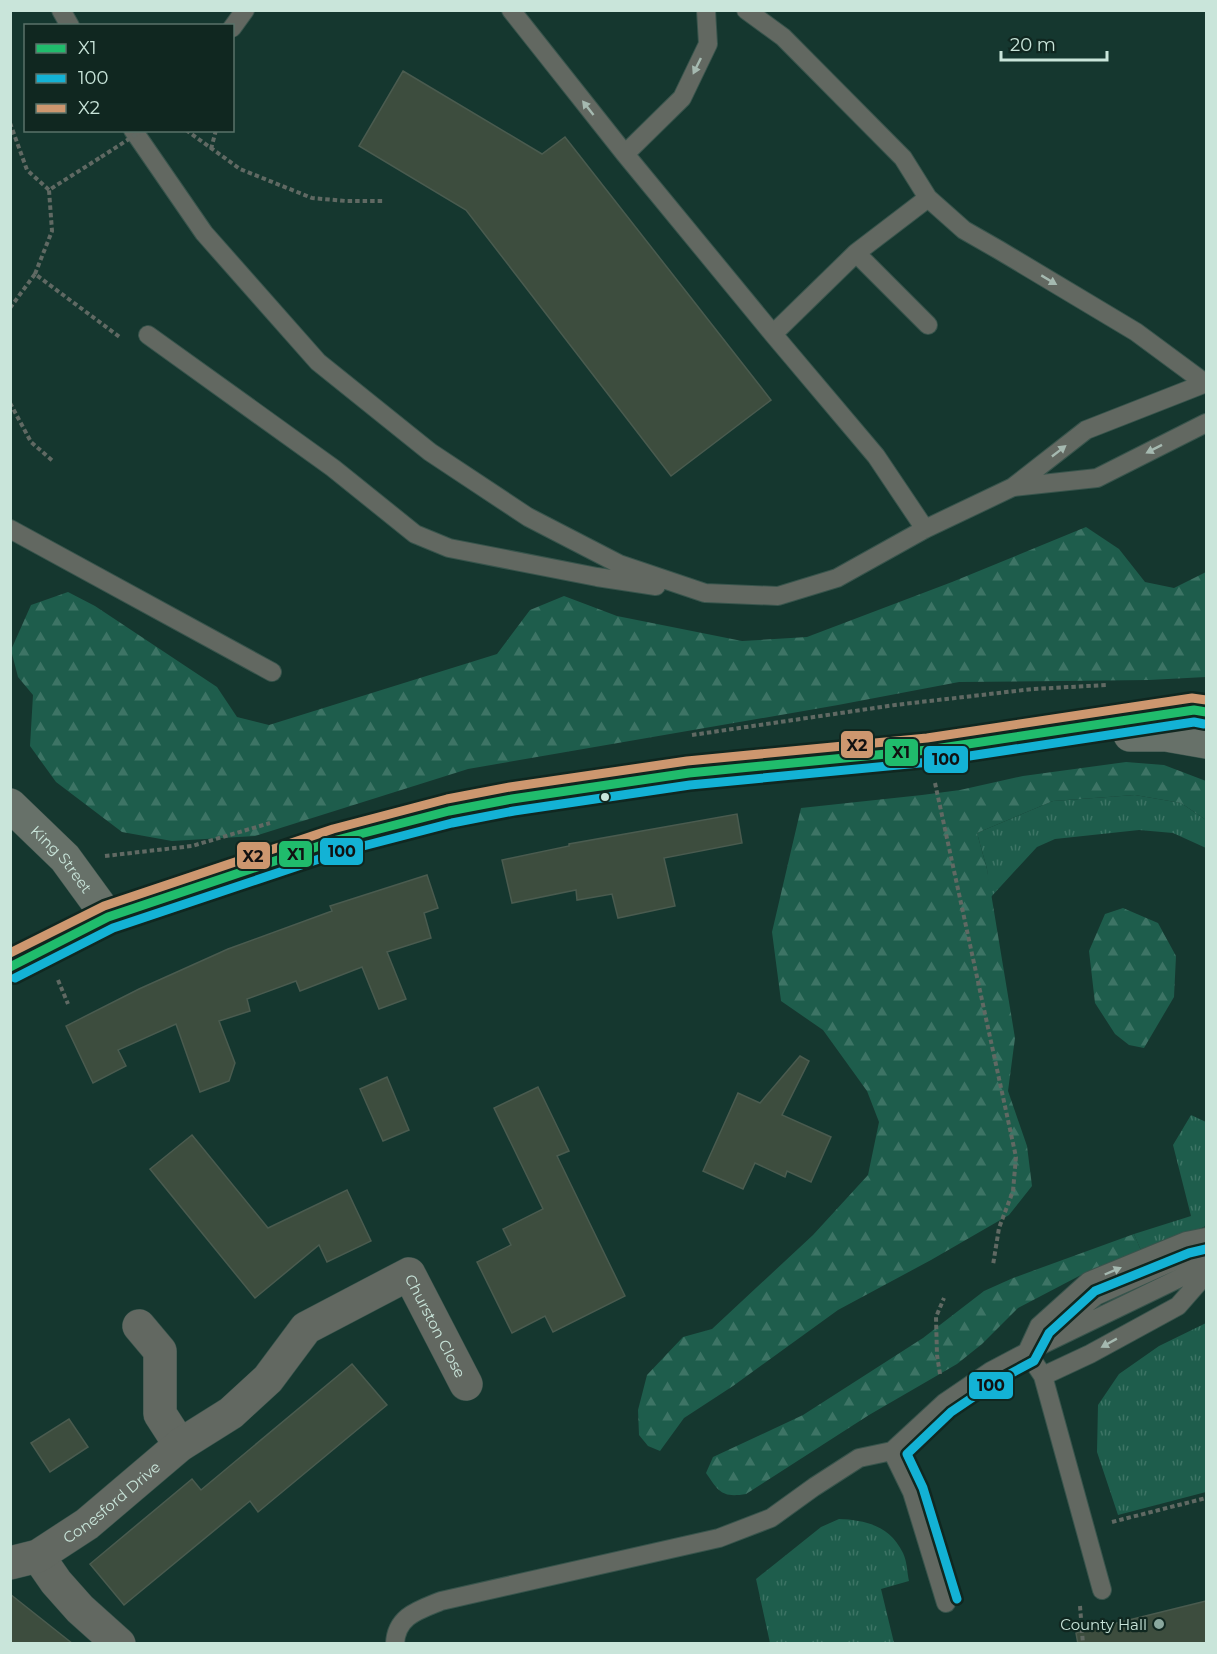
<svg xmlns="http://www.w3.org/2000/svg" width="1217" height="1654" font-family="Montserrat,sans-serif">
  <defs>
    <pattern id="grass-tufts" width="24" height="20" patternUnits="userSpaceOnUse" patternTransform="scale(1.5)"><rect width="24" height="20" fill="#1e5d4c"/><path d="M3 7l-1-3M5 7V3M7 7l1-3M15 17l-1-3M17 17v-4M19 17l1-3" fill="none" stroke="#3d7465"/></pattern>
    <pattern id="forest-firs" width="22" height="20" patternUnits="userSpaceOnUse" patternTransform="scale(1.5)"><rect width="22" height="20" fill="#1e5d4c"/><path d="M5 1l3.5 6h-7zM16 11l3.5 6h-7z" fill="#3d7465"/></pattern>
  </defs>
  <rect width="100%" height="100%" fill="#15372f"/>
  <!-- grass -->
  <path fill="url(#grass-tufts)" d="M1135 795 1181 803 1206 820V848L1173 833 1139 830 1055 839 1037 847 990 898 987 869 977 833 1053 801Z
    M1191 1115 1206 1122V1226L1142 1253 1134 1234 1191 1216 1173 1145Z
    M1206 1323V1492L1118 1515 1097 1452 1098 1405 1119 1374 1159 1346Z
    M839 1519C866 1520 890 1526 903 1553 907 1561 907 1572 909 1581L881 1589 894 1643H770L756 1579 821 1527Z"/>
  <!-- forest -->
  <path fill="url(#forest-firs)" d="M1086 527 1119 549 1145 582 1174 588 1206 572V677L1149 680 959 682 838 705 468 769 255 836 172 841 122 832 56 782 30 746 33 695 18 677 11 650 31 605 68 592 95 606 217 687 237 717 269 725 497 654 530 610 564 596 617 616 742 641 807 637 952 582Z
    M1126 762 1164 765 1206 781V820L1181 803 1135 795 1053 801 977 833 987 869 1015 1038 1008 1091 1027 1146 1032 1186 1009 1215 931 1260 838 1310 733 1386 684 1418 660 1451 648 1446 639 1435 638 1410 647 1375 683 1337 712 1329 813 1235 868 1175 879 1122 867 1091 823 1030 781 1001 772 932 801 808 922 795 960 790 1023 776Z
    M1123 908 1158 923 1176 956 1174 997 1144 1048 1129 1045 1115 1034 1095 1003 1089 951 1105 914Z
    M1134 1234 1142 1253 1081 1275 1018 1308 982 1344 957 1364 869 1415 746 1494C722 1498 719 1492 706 1473L713 1457 803 1415 923 1338 984 1291 1013 1278Z"/>
  <!-- building -->
  <path fill="#3d4d3e" stroke="#4a5b4f" stroke-width="1.5" d="M403 71 542 154 565 137 771 400 671 476 466 210 359 146Z
    M737 814 742 843 664 858 675 906 618 918 612 894 577 900 576 890 512 903 502 860 569 846V844Z
    M427 875 438 908 424 913 431 938 387 952 406 999 379 1009 362 967 300 991 296 981 247 999 250 1011 219 1021 235 1063 229 1081 200 1092 176 1024 118 1050 126 1066 93 1083 66 1026 139 989 228 949 332 911 330 906Z
    M800 1056 809 1061 782 1115 831 1137 811 1182 787 1171 785 1177 755 1163 743 1189 703 1171 738 1093 760 1103Z
    M387 1077 409 1130 383 1141 360 1089Z
    M538 1087 569 1151 557 1156 625 1296 553 1332 545 1316 512 1333 477 1262 511 1245 503 1229 543 1209 494 1108Z
    M192 1135 268 1228 347 1190 371 1241 327 1262 319 1245 255 1298 150 1169Z
    M352 1364 387 1405 258 1512 250 1501 124 1605 90 1564 192 1479 201 1490Z
    M69 1419 88 1447 50 1472 31 1443Z
    M10 1594 73 1644H10Z
    M1206 1601V1644H1078L1076 1633Z"/>
  <g fill="none" stroke-linecap="round" stroke-linejoin="round">
    <!-- lane casing -->
    <g stroke="#38544c" stroke-width="20">
      <path id="lane" d="M61 10 70 26
        M511 10 625 154 773 334 876 456 925 529
        M746 10 783 37 903 158 928 198
        M232 28 245 10
        M133 130 204 233 318 362 430 452 528 517 619 564 705 593 778 596 837 578 925 529 1013 487 1086 430 1206 383
        M625 154 682 98 708 44 706 10
        M856 253 928 198 964 230 999 250 1136 332 1205 383
        M773 334 856 253 928 325
        M148 335 333 468 415 534 449 548 597 577 656 586
        M1014 487 1097 478 1206 423
        M10 529 272 672
        M1049 1334 1096 1296 1185 1256 1206 1253
        M1027 1352 1043 1376 1102 1590
        M1027 1352 1039 1326 1089 1281 1186 1241 1206 1237
        M1043 1376 1090 1354 1178 1306 1206 1274
        M892 1451 912 1492 946 1603
        M395 1644C396 1616 419 1610 441 1601L719 1538 771 1518 814 1487 859 1458 892 1451 944 1403 991 1371 1027 1352 1182 1277 1206 1263"/>
    </g>
    <!-- street casing -->
    <g stroke="#38544c" stroke-width="34">
      <g id="street">
        <path d="M139 1326 160 1351V1414L180 1445"/>
        <path d="M38 1556 56 1582 80 1609 119 1644"/>
        <path id="s1" d="M10 1563 38 1556 87 1524 180 1445 231 1413 268 1379 306 1328 409 1274 466 1384"/>
      </g>
    </g>
    <!-- primary casing -->
    <g stroke="#38544c" stroke-width="34">
      <g id="primary">
        <path d="M1130 735H1166L1206 742"/>
        <path id="s2" d="M10 805 65 858 108 917"/>
        <path d="M10 967 108 917 337 840 449 811 512 799 689 773 928 750 1194 710 1206 712"/>
      </g>
    </g>
    <!-- path -->
    <path stroke="#606963" stroke-width="4" stroke-dasharray="4.5 3" stroke-linecap="butt" d="M10 123 27 170 49 190
      M186 130 240 169 312 198 346 201H385
      M211 149 216 130
      M35 274 52 231 49 190 101 157
      M10 308 35 274 121 338
      M10 403 31 442 54 462
      M692 735 895 705 1033 689 1107 685
      M935 783 1016 1157 1013 1191 999 1228 993 1265
      M105 856 192 846 270 823
      M58 980 68 1004
      M940 1374 937 1355 936 1317 944 1298
      M1112 1522 1206 1498
      M1080 1606 1083 1644"/>
    <!-- lane -->
    <use href="#lane" stroke="#626861" stroke-width="18"/>
    <!-- street -->
    <use href="#street" stroke="#626861" stroke-width="33"/>
    <!-- primary -->
    <use href="#primary" stroke="#677169" stroke-width="33"/>
    <!-- path-bridge -->
    <path stroke="#606963" stroke-width="4" stroke-dasharray="4.5 3" stroke-linecap="butt" d="M101 157 143 130"/>
    <!-- bus-1 casing -->
    <g stroke="#102720" stroke-width="14">
      <path id="bus-1" d="M10 967 108 917 337 840 449 811 512 799 689 773 928 750 1194 710 1206 712"/>
    </g>
    <!-- bus-2 casing -->
    <g stroke="#102720" stroke-width="14">
      <path id="bus-2" d="M15 978 113 928 340 852 452 823 514 811 690 785 930 762 1194 722 1204 724
        M957 1599 923 1488 907 1454 951 1412 997 1381 1034 1361 1049 1333 1095 1291 1189 1253 1206 1249"/>
    </g>
    <!-- bus-3 casing -->
    <g stroke="#102720" stroke-width="14">
      <path id="bus-3" d="M10 953 104 906 333 829 447 799 510 787 687 761 927 738 1192 698 1206 700"/>
    </g>
    <!-- bus-1 -->
    <use href="#bus-1" stroke="#20bc6c" stroke-width="9"/>
    <!-- bus-2 -->
    <use href="#bus-2" stroke="#13b2d5" stroke-width="9"/>
    <!-- bus-3 -->
    <use href="#bus-3" stroke="#cd976f" stroke-width="9"/>
  </g>
  <!-- one-way arrows -->
  <defs><path id="oneway-solid" d="M-6-.8H1V-3.2L6.5 0L1 3.2V.8H-6Z" transform="scale(1.5)"/></defs>
  <g fill="#a5b9b0">
    <use href="#oneway-solid" transform="translate(697 66) rotate(116)"/>
    <use href="#oneway-solid" transform="translate(588 108) rotate(-128)"/>
    <use href="#oneway-solid" transform="translate(1049 280) rotate(31)"/>
    <use href="#oneway-solid" transform="translate(1154 449) rotate(153)"/>
    <use href="#oneway-solid" transform="translate(1059 451) rotate(-38)"/>
    <use href="#oneway-solid" transform="translate(1113 1271) rotate(-23)"/>
    <use href="#oneway-solid" transform="translate(1109 1343) rotate(151)"/>
  </g>
  <!-- markers -->
  <circle fill="#c9e5da" stroke="#102720" stroke-width="2" cx="605" cy="797" r="5"/>
  <circle fill="#8aa89e" stroke="#102720" stroke-width="2" cx="1159" cy="1624" r="6"/>
  <g text-anchor="middle" dominant-baseline="central" stroke-width="4.5" stroke-linejoin="round" paint-order="stroke">
    <!-- street labels -->
    <g font-size="15" fill="#c9e5da" stroke="#102720">
      <text stroke="none"><textPath href="#s2" startOffset="75">King Street</textPath></text>
      <text stroke="none"><textPath href="#s1" startOffset="558">Churston Close</textPath></text>
      <text stroke="none"><textPath href="#s1" startOffset="120">Conesford Drive</textPath></text>
    </g>
    <!-- poi labels -->
    <g font-size="15" fill="#c9e5da" stroke="#102720" text-anchor="end">
      <text x="1147" y="1624">County Hall</text>
    </g>
  </g>
  <g stroke="#102720" stroke-width="2">
    <rect x="840" y="730" width="34" height="29" rx="6" fill="#cd976f"/>
    <rect x="884" y="738" width="35" height="29" rx="6" fill="#20bc6c"/>
    <rect x="923" y="745" width="46" height="29" rx="6" fill="#13b2d5"/>
    <rect x="319" y="837" width="45" height="29" rx="6" fill="#13b2d5"/>
    <rect x="278" y="840" width="35" height="28" rx="6" fill="#20bc6c"/>
    <rect x="236" y="841" width="35" height="29" rx="6" fill="#cd976f"/>
    <rect x="968" y="1371" width="46" height="29" rx="6" fill="#13b2d5"/>
  </g>
  <g font-size="16" text-anchor="middle" font-weight="bold" fill="#111">
    <text x="857" y="751">X2</text>
    <text x="901" y="758">X1</text>
    <text x="946" y="765">100</text>
    <text x="342" y="857">100</text>
    <text x="296" y="860">X1</text>
    <text x="253" y="862">X2</text>
    <text x="991" y="1391">100</text>
  </g>
  <!-- border -->
  <rect width="1217" height="1654" fill="none" stroke="#c9e5da" stroke-width="24"/>
  <!-- legend -->
  <rect x="24" y="24" width="210" height="108" fill="#102720" stroke="#5a736a" stroke-width="1.5"/>
  <rect x="36" y="44" width="30" height="9" fill="#20bc6c" stroke="#5a736a" stroke-width="1.5"/>
  <text x="78" y="54" font-size="18" fill="#c9e5da">X1</text>
  <rect x="36" y="74" width="30" height="9" fill="#13b2d5" stroke="#5a736a" stroke-width="1.5"/>
  <text x="78" y="84" font-size="18" fill="#c9e5da">100</text>
  <rect x="36" y="104" width="30" height="9" fill="#cd976f" stroke="#5a736a" stroke-width="1.5"/>
  <text x="78" y="114" font-size="18" fill="#c9e5da">X2</text>
  <!-- scale -->
  <path d="M1001 51v9h106v-9" fill="none" stroke="#c9e5da" stroke-width="3"/>
  <text x="1010" y="51" font-size="18" fill="#c9e5da" stroke="#102720" stroke-width="4.5" paint-order="stroke">20 m</text>
</svg>
